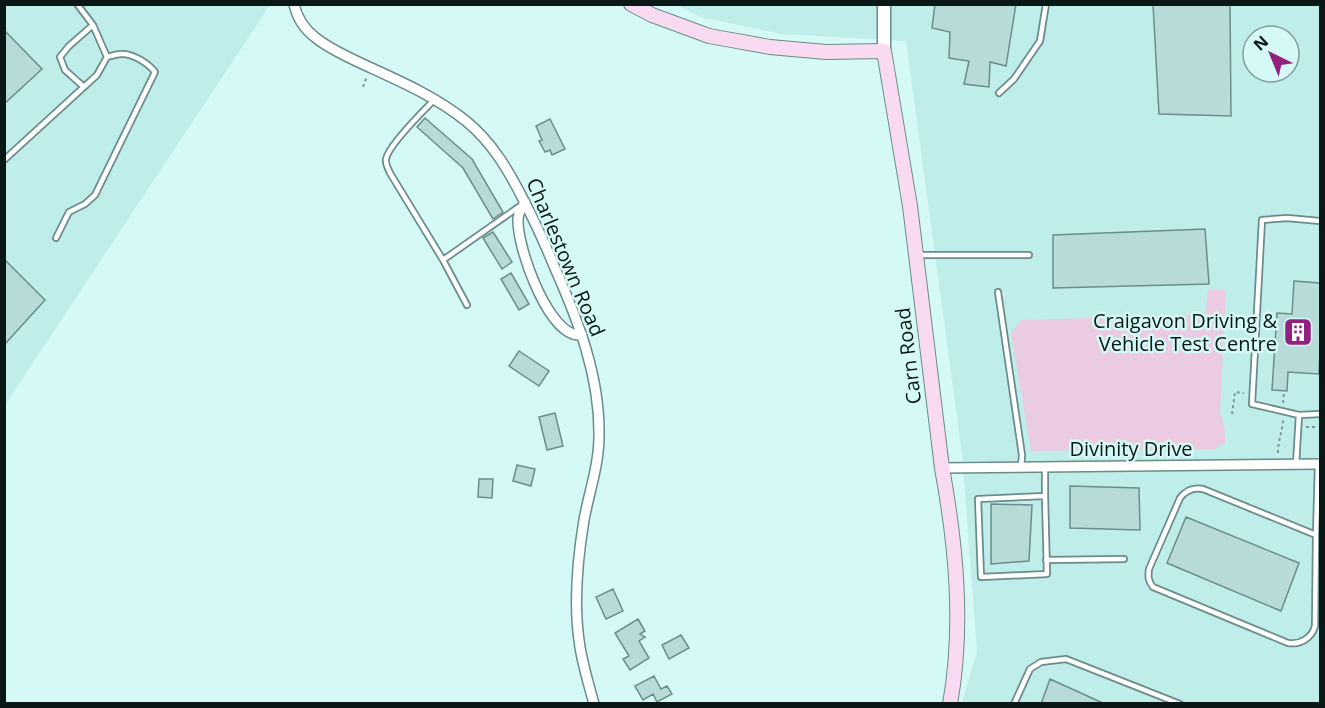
<svg xmlns="http://www.w3.org/2000/svg" width="1325" height="708" font-family="'Open Sans',sans-serif">
  <rect width="100%" height="100%" fill="#d5f9f7"/>
  <!-- built -->
  <path fill="#bfedea" fill-rule="evenodd" d="M5 5H270L5 405Z
    M676 5H1320V703H962L977 651 962 454 906 41 781 34 701 17ZM1253 36H1289V72H1253Z"/>
  <!-- green -->
  <path fill="#ebcae3" d="M1208 290H1226L1220 415C1225 423 1225 434 1225 444L1219 445 1216 449 1031 451 1011 333 1021 320 1205 315Z"/>
  <!-- building -->
  <path fill="#b7dbd9" stroke="#6b8d8b" stroke-width="1.5" d="M935 4H1016L1006 66 990 62 989 87 964 84 969 61 949 58 950 32 932 28Z
    M1153 4H1230L1231 116 1159 114Z
    M4 30 42 69 4 104Z
    M425 118 472 159 503 212 493 219 463 168 417 127Z
    M550 119 565 149 552 155 550 150 545 152 539 141 542 140 536 126Z
    M1205 229 1209 284 1053 288V235Z
    M493 232 512 262 502 269 483 238Z
    M4 259 45 300 4 345Z
    M511 273 529 304 519 310 501 279Z
    M1294 281 1320 283V349L1319 374 1288 372 1287 391 1272 390 1277 313 1292 314Z
    M519 351 549 371 539 386 509 366Z
    M555 413 563 446 547 450 539 417Z
    M517 465 535 469 531 486 513 481Z
    M479 479H493L492 498 478 497Z
    M1070 486 1139 488 1140 530 1070 528Z
    M991 504 1032 505 1029 561 991 564Z
    M1186 517 1299 563 1281 611 1167 563Z
    M613 589 623 611 606 619 596 597Z
    M638 619 645 631 640 634 645 637 639 641 649 658 630 670 623 659 629 656 615 633Z
    M681 635 689 648 669 659 662 645Z
    M654 676 661 689 667 686 672 694 657 702 653 694 643 700 635 686Z
    M1050 679 1105 704H1041Z"/>
  <g fill="none" stroke-linecap="round" stroke-linejoin="round">
    <!-- service casing -->
    <g stroke="#6a8c8a" stroke-width="8">
      <path id="service" d="M84 87 65 70 60 57 69 46 93 25
        M999 93 1014 79 1040 41 1046 4
        M435 99C424 110 388 146 386 159 385 164 388 168 390 173L443 260 467 305
        M4 160 97 75 107 57 93 25 77 4
        M1320 221 1287 218 1262 220 1252 404 1299 415 1320 414
        M56 238 69 212 85 204 95 195 155 72C148 63 132 53 121 54 117 54 111 56 107 57
        M917 255H1029
        M443 260 520 206
        M998 292 1022 455 1021 467
        M1296 465 1299 415
        M1045 466V496L978 499 981 577 1047 574 1045 496
        M1316 535 1203 489C1193 487 1186 490 1180 498L1149 569C1148 576 1148 581 1153 587L1288 643C1300 645 1312 638 1315 626L1316 535 1318 464
        M1046 560 1124 559
        M1014 704 1030 669 1041 662 1066 659 1180 704"/>
    </g>
    <!-- minor casing -->
    <g stroke="#6a8c8a" stroke-width="12">
      <path id="minor" d="M294 4C297 18 304 29 316 38 331 50 350 58 367 66 402 82 436 97 466 121 492 142 509 171 524 201 535 222 545 244 554 266 578 320 600 376 599 436 599 465 589 492 584 520 577 562 573 605 580 647 583 666 589 685 594 704
        M525 202C522 208 518 213 518 219 517 247 545 324 573 334 575 335 580 335 582 335
        M942 468 1320 464"/>
    </g>
    <!-- tertiary casing -->
    <g stroke="#6a8c8a" stroke-width="15">
      <path id="tertiary" d="M884 51V4"/>
    </g>
    <!-- secondary casing -->
    <g stroke="#6a8c8a" stroke-width="16">
      <path id="secondary" d="M631 4 652 15 709 36 770 47 826 52 884 51 910 206 942 468C956 545 964 626 950 704"/>
    </g>
    <!-- path -->
    <path stroke="#7d9896" stroke-width="2" stroke-dasharray="3 3" stroke-linecap="butt" d="M363 87 367 76
      M1283 403 1284 393
      M1232 414 1235 392 1244 393
      M1306 427H1316
      M1278 453C1278 440 1283 430 1283 418"/>
    <!-- service -->
    <use href="#service" stroke="#fff" stroke-width="4.5"/>
    <!-- minor -->
    <use href="#minor" stroke="#fff" stroke-width="9"/>
    <!-- tertiary -->
    <use href="#tertiary" stroke="#fff" stroke-width="12"/>
    <!-- secondary -->
    <use href="#secondary" stroke="#f8dbf2" stroke-width="14"/>
  </g>
  <!-- icons -->
  <defs>
    <g id="building-square" transform="scale(1.5)"><rect x="-9" y="-9" width="18" height="18" rx="4" fill="#922181" stroke="#d5f9f7"/><path d="M-4-6H4V6H1V3H-1V6H-4ZM-2.5-4.3h1.7v1.8h-1.7ZM.8-4.3h1.7v1.8H.8ZM-2.5-1h1.7V.8h-1.7ZM.8-1h1.7V.8H.8Z" fill="#fff"/></g>
  </defs>
  <g fill-rule="evenodd">
    <use href="#building-square" x="1298" y="332"/>
  </g>
  <g text-anchor="middle" dominant-baseline="central" stroke-width="5" stroke-linejoin="round" paint-order="stroke">
    <!-- street labels -->
    <g font-size="20" fill="#091716" stroke="#d5f9f7">
      <text transform="translate(566 257) rotate(67)">Charlestown Road</text>
      <text transform="translate(908 356) rotate(-97)">Carn Road</text>
      <text x="1131" y="448">Divinity Drive</text>
    </g>
    <!-- poi labels -->
    <g font-size="20" fill="#091716" stroke="#d5f9f7" text-anchor="end">
      <text x="1277" y="320">Craigavon Driving &amp;<tspan x="1277" dy="23">Vehicle Test Centre</tspan></text>
    </g>
  </g>
  <!-- border -->
  <rect width="1325" height="708" fill="none" stroke="#091716" stroke-width="12"/>
  <!-- north arrow -->
  <g transform="translate(1271 54) rotate(317)"><circle r="28" fill="#d5f9f7" stroke="#839f9d" stroke-width="1.5"/>
  <path d="M0-4.5L10 22L0 15L-10 22Z" fill="#922181"/>
  <text y="-9" font-size="16" font-weight="bold" text-anchor="middle" fill="#091716">N</text>
  </g>
</svg>
